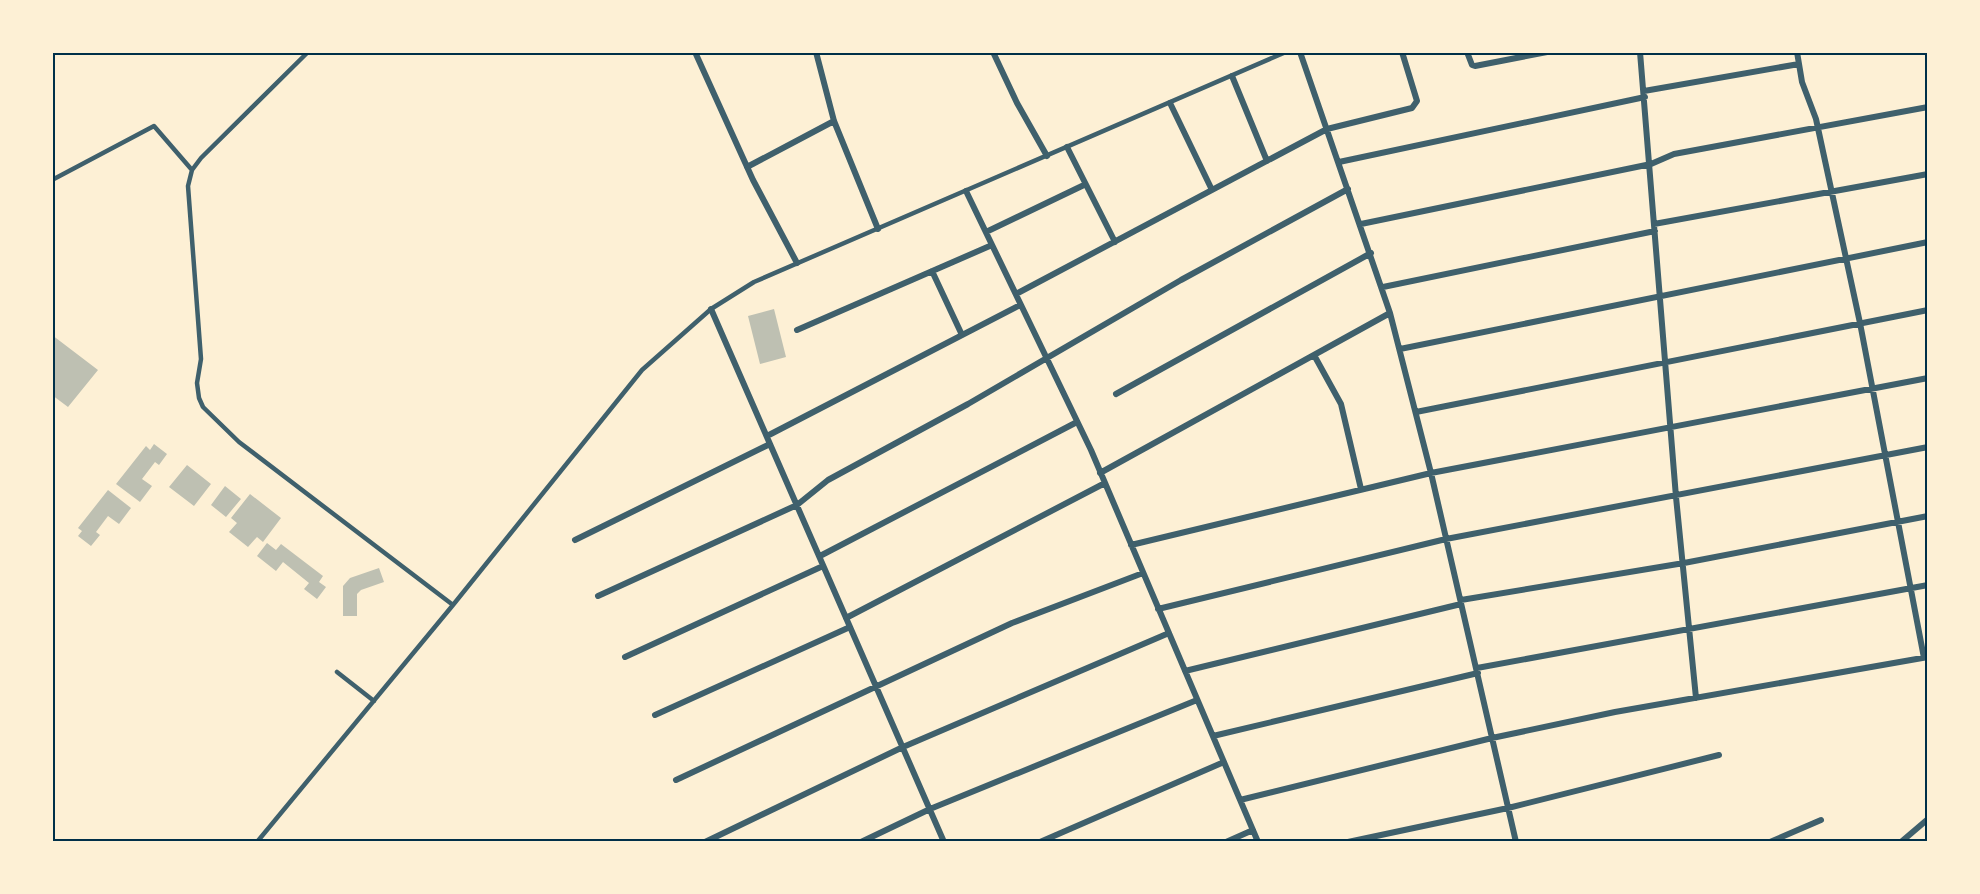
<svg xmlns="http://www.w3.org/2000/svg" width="1980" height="894" font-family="'Fira Sans',sans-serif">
  <rect width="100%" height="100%" fill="#fdf0d5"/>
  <!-- building -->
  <path fill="#bec0b2" d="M774 309 786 357 760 364 748 316Z
    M52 335 98 370 68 407 52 395Z
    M154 444 167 454 159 465 155 462 142 479 152 486 140 502 116 484 146 446 150 450Z
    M187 465 211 484 194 506 169 487Z
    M225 486 241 499 226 517 211 505Z
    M108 490 131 508 119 524 108 516 96 532 100 535 91 546 78 536 82 531 78 528Z
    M250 494 281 518 263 542 257 537 248 547 229 532 237 523 231 518Z
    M267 543 276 550 281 544 323 576 319 582 326 587 317 599 304 589 309 583 283 562 276 571 257 556Z
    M379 568 384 582 361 590 357 594V616H343V586L350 578Z"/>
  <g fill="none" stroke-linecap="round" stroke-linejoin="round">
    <!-- service -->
    <path stroke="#3f606c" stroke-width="4.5" d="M308 52 201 158 192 170 188 186 201 359 197 383 199 398 203 407 239 442 453 605
      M52 180 154 126 192 170
      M337 672 374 701
      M257 842 453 605 642 370 711 309 754 282 1286 52"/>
    <!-- minor -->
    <path stroke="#3f606c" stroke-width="6" d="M695 52 753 180 797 263
      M816 52 834 121 878 229
      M993 52 1017 103 1047 156
      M1300 52 1390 313 1431 473 1516 842
      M1467 52 1472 65 1475 66 1547 52
      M1640 52 1676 497 1696 698
      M1797 52 1802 82 1816 119 1860 323 1924 658
      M1232 76 1267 161
      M1644 91 1799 64
      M1170 103 1212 190
      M1067 147 1115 242
      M1339 162 1645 97
      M747 167 834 121
      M966 191 1091 450 1258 842
      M1361 224 1651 164 1674 154 1928 107
      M1654 224 1928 174
      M986 232 1084 185
      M932 271 962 335
      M1383 287 1655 231
      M1016 294 1327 129 1412 108 1417 101 1402 52
      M711 309 944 842
      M797 330 992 245
      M1400 349 1928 242
      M1314 355 1341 404 1361 489
      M1116 394 1371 253
      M1416 412 1928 310
      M767 436 1020 305
      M1100 473 1390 313
      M575 540 770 444
      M1131 545 1431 473 1928 378
      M820 556 1077 422
      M598 596 797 505 828 480 968 404 1181 280 1348 189
      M1461 600 1684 563 1928 516
      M1158 609 1446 539 1928 447
      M846 618 1105 483
      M625 657 823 566
      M1477 668 1928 585
      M1185 671 1461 604
      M655 715 850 627
      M1213 736 1478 673
      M676 780 1012 623 1143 573
      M1240 800 1492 738 1615 712 1928 657
      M705 842 903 747 1169 633
      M861 842 930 809 1197 700
      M1040 842 1224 762
      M1226 842 1253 830
      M1348 842 1508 808 1719 755
      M1770 842 1821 820
      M1901 842 1928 819"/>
  </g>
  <!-- border -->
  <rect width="1980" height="894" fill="none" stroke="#fdf0d5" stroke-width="108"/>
  <rect x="54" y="54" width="1872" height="786" fill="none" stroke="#003049" stroke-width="2"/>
</svg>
